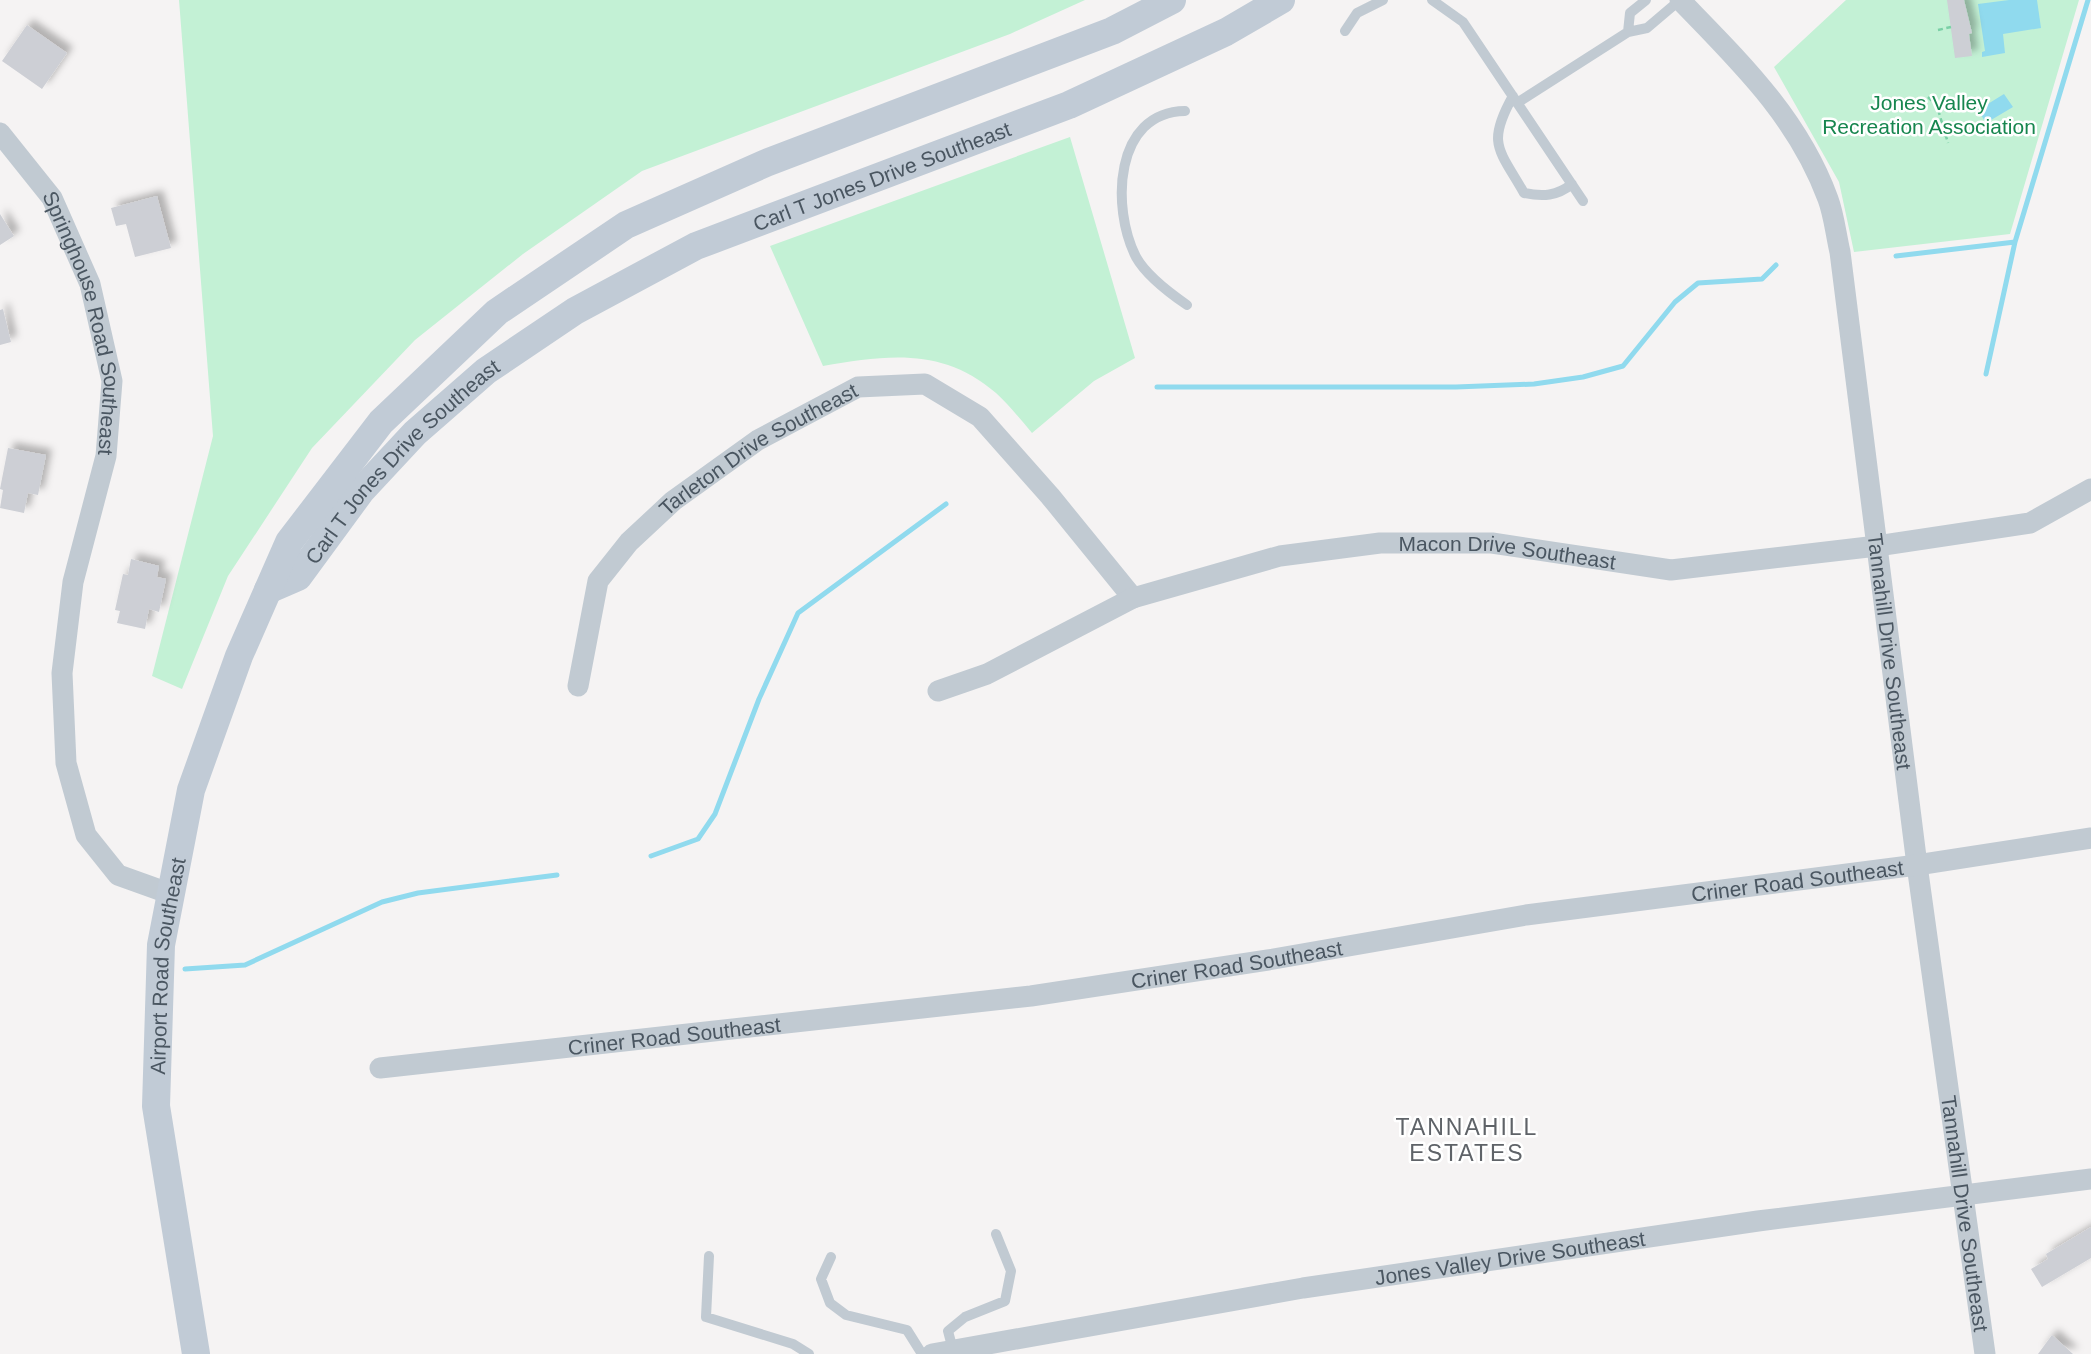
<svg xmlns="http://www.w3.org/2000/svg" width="2091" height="1354" font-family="Helvetica,sans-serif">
  <defs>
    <filter id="shadow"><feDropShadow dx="6" dy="-6" stdDeviation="3.5" flood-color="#0004"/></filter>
  </defs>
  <rect width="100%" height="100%" fill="#f5f3f3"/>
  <!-- green -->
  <path fill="#c3f1d5" d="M179 0H1085L1010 34 642 171 523 254 415 340 312 448 228 576 182 689 152 676 213 436Z
    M1846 0H2079L2010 234 1854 252 1839 182 1774 67Z
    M1070 137 1135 358 1094 381 1032 433C1021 420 1009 405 996 393 943 347 887 355 823 366L770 246Z"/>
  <!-- water -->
  <path fill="#90daee" d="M2009 0H2037L2041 28 2003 34 2005 53 1982 57V52L1985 51 1978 4Z
    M2004 94 2013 107 1986 123 1978 110Z"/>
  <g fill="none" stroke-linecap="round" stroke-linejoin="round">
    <!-- stream -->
    <path stroke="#90daee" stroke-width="5" d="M1896 256 2015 242
      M1986 374 2015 242 2088 0
      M1157 387H1456L1534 384 1583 377 1623 366 1675 302 1698 283 1762 279 1776 265
      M651 856 698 839 715 814 759 699 798 613 946 504
      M185 969 245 965 382 902 418 893 557 875"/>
  </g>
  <!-- building -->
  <path fill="#cdcfd5" filter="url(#shadow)" d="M1947 0H1964L1972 33 1969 34 1972 56 1955 58Z
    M27 25 67 53 42 89 2 61Z
    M157 196 171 248 135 257 126 224 116 226 111 208Z
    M0 214 14 236 0 245Z
    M3 309 11 342 0 345V310Z
    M8 448 46 455 38 495 28 493 24 513 0 508 3 490 0 489Z
    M131 559 159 566 157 577 166 579 159 612 149 609 145 629 117 623 120 611 115 610 123 574 128 575Z
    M2091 1227V1258L2042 1287 2031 1269 2048 1259 2046 1254Z
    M2052 1335 2073 1354H2038Z"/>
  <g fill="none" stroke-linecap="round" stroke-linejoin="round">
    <!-- path -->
    <path stroke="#7ad0a6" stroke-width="2.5" stroke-dasharray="5 3.5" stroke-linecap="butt" d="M1938 30 1951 27
      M1928 97 1937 106 1948 143"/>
    <!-- service -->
    <path stroke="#c1cad2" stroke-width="10" d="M1432 0 1463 22 1583 201
      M1345 31 1357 13 1383 0
      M1628 32 1630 13 1646 0
      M1513 96C1486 144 1499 149 1524 193 1543 197 1557 196 1572 184
      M1517 103 1628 32 1647 28 1680 0
      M1185 111C1114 112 1111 208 1136 257 1146 275 1171 294 1187 305
      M709 1256 706 1317 793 1344 809 1354
      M831 1257 821 1279 830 1303 846 1315 907 1330 922 1354
      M953 1350 948 1331 965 1317 1005 1301 1011 1271 996 1234"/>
    <!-- minor -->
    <g stroke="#c1cad2" stroke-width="21">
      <path id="s1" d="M1680 0C1739 61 1798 117 1828 199 1834 215 1836 235 1840 252L1917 865 1985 1354"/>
      <path id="s2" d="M0 133 52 198 90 284 112 381 106 456 73 582 62 673 66 763 86 835 118 875 171 894"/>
      <path id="s3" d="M578 686 598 581 629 542 673 501 758 440 858 387 925 384 980 417 1050 496 1133 598"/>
      <path id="s4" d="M938 691 987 674 1133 598 1280 556 1380 543H1492L1671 570 1877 546 2030 523 2091 489"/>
      <path id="s5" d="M380 1068 1031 996 1268 960 1526 915 1917 865 2091 838"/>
      <path id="s6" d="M932 1354 1303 1288 1758 1221 2091 1179"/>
    </g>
    <!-- secondary -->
    <g stroke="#c1cbd6" stroke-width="28">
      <path id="s7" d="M268 590 298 577 361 491 415 433 486 371 575 311 696 246 1069 105 1226 32 1281 0"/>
      <path id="s8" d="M196 1354 156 1106 161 945 191 790 239 656 289 542 381 422 497 312 626 225 766 163 1112 31 1172 0"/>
    </g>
  </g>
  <g text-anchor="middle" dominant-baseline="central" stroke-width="5" stroke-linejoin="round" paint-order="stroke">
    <!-- park labels -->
    <g font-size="21" fill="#17864f" stroke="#fff">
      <text x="1929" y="102">Jones Valley<tspan x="1929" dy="24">Recreation Association</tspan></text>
    </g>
    <!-- street labels -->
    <g font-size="21" fill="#4a5661" stroke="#fff">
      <text stroke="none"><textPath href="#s7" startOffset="756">Carl T Jones Drive Southeast</textPath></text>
      <text stroke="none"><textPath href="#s2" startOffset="214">Springhouse Road Southeast</textPath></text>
      <text stroke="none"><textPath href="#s3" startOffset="317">Tarleton Drive Southeast</textPath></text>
      <text stroke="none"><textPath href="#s7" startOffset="189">Carl T Jones Drive Southeast</textPath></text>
      <text stroke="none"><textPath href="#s4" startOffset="598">Macon Drive Southeast</textPath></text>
      <text stroke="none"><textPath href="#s1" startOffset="707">Tannahill Drive Southeast</textPath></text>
      <text stroke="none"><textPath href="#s5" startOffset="1430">Criner Road Southeast</textPath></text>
      <text stroke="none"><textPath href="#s5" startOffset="863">Criner Road Southeast</textPath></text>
      <text stroke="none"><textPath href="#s8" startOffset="392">Airport Road Southeast</textPath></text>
      <text stroke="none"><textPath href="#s5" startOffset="296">Criner Road Southeast</textPath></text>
      <text stroke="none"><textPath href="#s1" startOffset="1274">Tannahill Drive Southeast</textPath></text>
      <text stroke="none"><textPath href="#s6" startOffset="586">Jones Valley Drive Southeast</textPath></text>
    </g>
    <!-- neighbourhood labels -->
    <g font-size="23" letter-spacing="2" fill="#5f6368" stroke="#fff">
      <text x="1467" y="1127">TANNAHILL<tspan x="1467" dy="26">ESTATES</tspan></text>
    </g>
  </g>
</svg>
